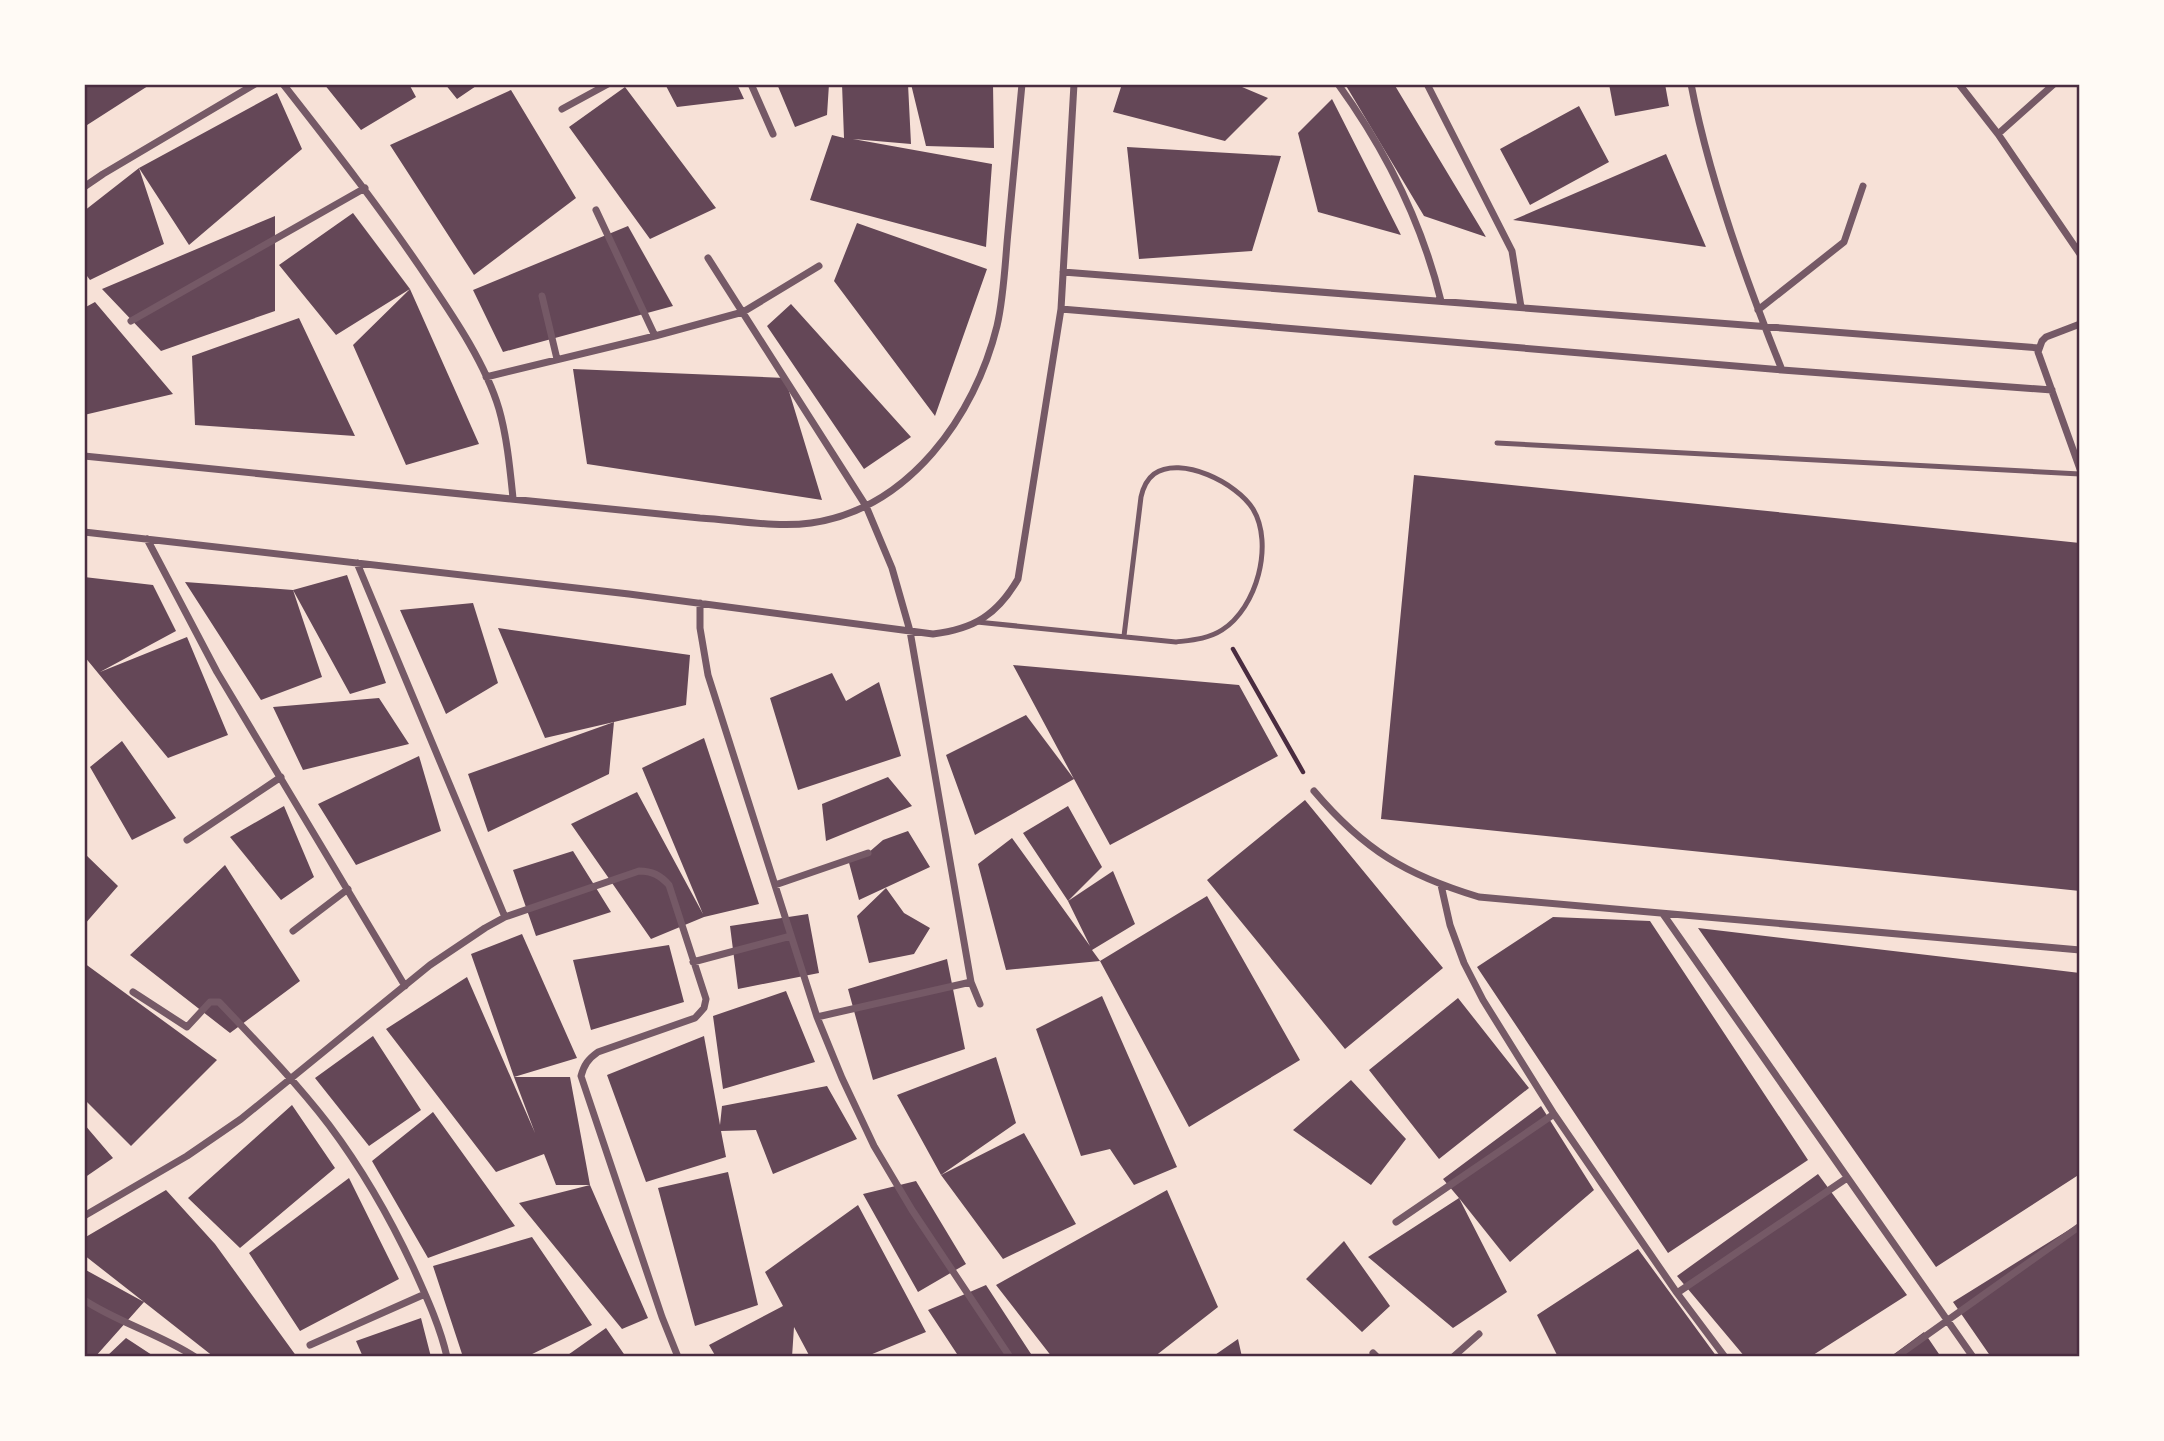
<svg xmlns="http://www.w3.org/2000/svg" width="2164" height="1441" font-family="Montserrat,sans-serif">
  <rect width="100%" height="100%" fill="#f7e1d7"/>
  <!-- building -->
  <path fill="#644757" d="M84 84H151L84 127Z
    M324 84H409L416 97 361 130Z
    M445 84H479L457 99Z
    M665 84H737L744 99 677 107Z
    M777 84H829L827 115 795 127Z
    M842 84H908L911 144 853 139 992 164 986 247 810 200 832 135 844 138Z
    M911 84H993L994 148 926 146Z
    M1122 84H1235L1268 98 1225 141 1113 112Z
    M1345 84H1394L1486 237 1424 216Z
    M1609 84H1665L1669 106 1615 116Z
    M625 87 716 208 650 239 569 127Z
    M511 90 576 198 474 275 390 145Z
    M277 93 302 149 189 245 139 168Z
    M1332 99 1401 235 1318 212 1298 133Z
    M1579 106 1609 162 1530 205 1500 149Z
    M1127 147 1281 156 1252 251 1139 259Z
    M1666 154 1706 247 1513 220Z
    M139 168 164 244 90 280 84 272V211Z
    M353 213 410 289 479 444 406 465 353 345 410 289 336 335 279 265Z
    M275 216V311L161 351 102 289Z
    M857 223 987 269 935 416 834 281Z
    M628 226 673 306 503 352 473 290Z
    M95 302 173 394 84 415V308Z
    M791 304 911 437 864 469 767 326Z
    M299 318 355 436 195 425 192 356Z
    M573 369 785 378 822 500 587 464Z
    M1414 475 2080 543V891L1381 819Z
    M347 575 386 683 350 694 293 590 322 677 261 700 185 582 293 590Z
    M84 577 153 585 176 631 100 672 187 637 228 735 168 758 84 656Z
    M473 603 498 683 446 714 400 610Z
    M498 628 690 655 686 705 614 722 609 774 488 832 468 774 614 722 545 738Z
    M1013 665 1239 685 1278 756 1110 845 1074 779 975 835 946 755 1026 715 1074 779Z
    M832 673 846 701 879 682 901 756 798 790 770 698Z
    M379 698 409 744 303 770 273 707Z
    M704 738 759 904 704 917 651 939 571 824 637 792 703 914 642 768Z
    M122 741 176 818 132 840 90 767Z
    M419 756 441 831 356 865 318 804Z
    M888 777 912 806 826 841 822 804Z
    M1305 800 1443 968 1345 1049 1207 880Z
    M284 806 314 877 281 900 230 837Z
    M1068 806 1102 867 1068 901 1023 833Z
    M908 831 930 867 859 900 848 859 868 853 883 840Z
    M1012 838 1090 946 1068 901 1113 871 1135 924 1092 950 1100 961 1006 970 978 864Z
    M573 851 611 912 536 936 513 870Z
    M84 853 118 886 84 925Z
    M225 865 300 981 230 1033 130 955Z
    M886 888 904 913 930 928 914 954 869 963 857 916Z
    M1207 896 1300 1060 1189 1127 1100 961Z
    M808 914 819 973 738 989 730 926Z
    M1553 917 1650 921 1808 1160 1668 1253 1477 967Z
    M1698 928 2080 973V1174L1936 1267Z
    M522 934 577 1058 514 1077 471 954Z
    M669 945 684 1002 591 1030 573 960Z
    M947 959 965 1049 873 1080 848 989Z
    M84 963 217 1060 131 1146 84 1099Z
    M467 977 535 1133 514 1077H570L590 1185H556L544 1154 496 1172 386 1029Z
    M786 991 815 1062 723 1089 713 1016Z
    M1102 996 1177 1167 1134 1185 1110 1149 1081 1156 1036 1029Z
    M1458 998 1529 1088 1439 1159 1369 1070Z
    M373 1036 421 1110 369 1146 315 1078Z
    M704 1036 720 1125 722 1106 827 1086 857 1139 773 1174 756 1130 721 1131 726 1157 646 1182 607 1075Z
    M996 1057 1016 1123 941 1175 897 1095Z
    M1351 1080 1406 1139 1371 1185 1293 1130Z
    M292 1105 335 1168 240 1248 188 1198Z
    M1541 1106 1594 1190 1510 1262 1459 1198 1507 1292 1453 1328 1368 1257 1459 1198 1443 1179Z
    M433 1112 515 1226 428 1258 372 1161Z
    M84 1124 113 1158 84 1178Z
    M1024 1133 1076 1224 1003 1259 941 1175Z
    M728 1172 758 1305 695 1326 658 1188Z
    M1818 1174 1907 1295 1810 1357H1745L1677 1276Z
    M349 1178 399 1279 300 1331 249 1253Z
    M916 1181 966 1264 918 1292 863 1194Z
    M590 1185 648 1318 622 1329 519 1203Z
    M166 1190 215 1244 297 1357H214L144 1302 95 1357H84V1269L144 1302 84 1255V1238Z
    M1167 1190 1218 1307 1154 1357H1052L996 1285Z
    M858 1205 926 1332 865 1357H810L794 1327 792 1357H716L709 1345 783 1306 765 1272Z
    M2080 1223V1357H1991L1953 1302Z
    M532 1237 592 1325 526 1357H463L433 1266Z
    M1344 1241 1390 1306 1362 1332 1306 1279Z
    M1638 1249 1717 1357H1558L1537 1315Z
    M986 1285 1033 1357H959L928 1310Z
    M421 1318 431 1357H363L356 1341Z
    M606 1328 626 1357H565Z
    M1924 1332 1941 1357H1890Z
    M126 1338 155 1357H106Z
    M1238 1339 1242 1357H1212Z"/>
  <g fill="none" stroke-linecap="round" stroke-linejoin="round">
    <!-- path -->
    <path stroke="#4a2c40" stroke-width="4.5" d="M1233 649 1303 772"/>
    <!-- service -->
    <path stroke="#755966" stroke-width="5" d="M1497 443 2080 474
      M977 622 1176 642C1192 640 1208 639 1222 630 1257 608 1274 544 1253 509 1237 483 1181 455 1154 474 1146 480 1143 488 1141 497L1124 636"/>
    <!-- minor -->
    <path stroke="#755966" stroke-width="7" d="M283 84C334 149 384 213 430 282 455 319 486 365 499 409 507 437 510 469 513 498
      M751 84 773 134
      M1338 84C1385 149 1422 223 1441 301
      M1427 84 1512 251 1521 307
      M1691 84C1709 178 1746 281 1782 370
      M1959 84 1998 134 2080 254
      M562 109 608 84
      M1998 134 2054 84
      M84 187 103 174 255 84
      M596 210 655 336
      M708 258 866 506 892 568 910 631 971 982 980 1004
      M1063 272 2039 348
      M542 296 557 359
      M1061 309 1782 370 2052 390
      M1758 310 1844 242 1863 186
      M131 321 365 188
      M2080 324 2046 337 2042 341 2038 352 2080 469
      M486 377 655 336 743 312 819 266
      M84 456 700 518C736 520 776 528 811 523 909 509 975 416 997 326 1004 296 1005 263 1008 232 1013 183 1017 133 1022 84
      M84 532 629 594 933 634C974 629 997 615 1018 579L1061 309 1074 84
      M147 539 217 672 405 986
      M357 563 505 917
      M700 603V628L708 675 817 1017 842 1078 874 1146 912 1210 1010 1357
      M1314 791C1364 850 1406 875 1479 897L2080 950
      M187 840 281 777
      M775 885 868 853
      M1441 885 1450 925 1464 963 1483 1000 1554 1114 1677 1293 1725 1357
      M1663 914 1973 1357
      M293 931 348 889
      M693 962 791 936
      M133 992 187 1027 210 1002H219C257 1042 295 1081 329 1125 362 1169 390 1218 413 1267 426 1296 440 1326 447 1357
      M817 1017 971 982
      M84 1216 187 1156 241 1119 430 965 485 928 505 917 639 871C652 871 660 875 669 885L706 999 704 1008 695 1018 598 1052C588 1059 584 1065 581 1076L662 1317 678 1357
      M1396 1222 1554 1114
      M1677 1293 1847 1178
      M84 1300C119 1323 160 1334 195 1357
      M310 1345 425 1294
      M1373 1353 1377 1357
      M1453 1357 1479 1334
      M1896 1357 2080 1226"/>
  </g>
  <!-- border -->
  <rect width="2164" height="1441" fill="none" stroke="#fffaf5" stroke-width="172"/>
  <rect x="86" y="86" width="1992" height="1269" fill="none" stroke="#4a2c40" stroke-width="2.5"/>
</svg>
